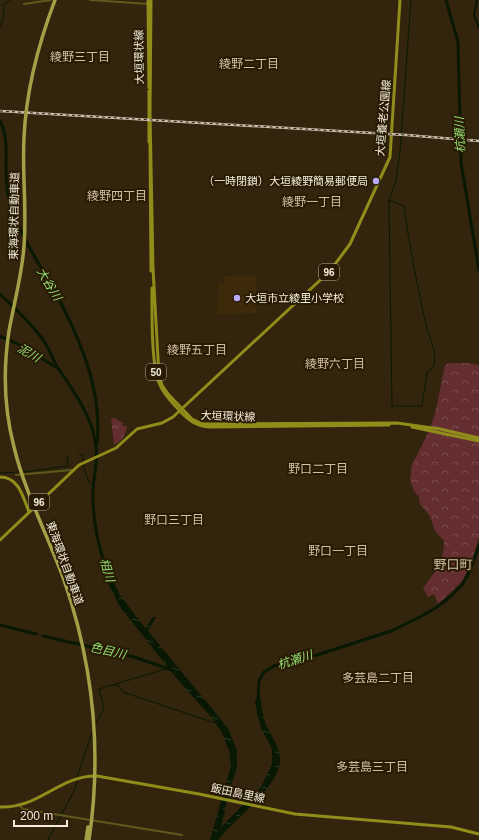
<svg xmlns="http://www.w3.org/2000/svg" width="479" height="840" font-family="Arial,'Noto Sans JP',sans-serif">
  <defs>
    <pattern id="park-crowns" width="20" height="18" patternUnits="userSpaceOnUse"><rect width="20" height="18" fill="#642e30"/><path d="M2 6a3 3 0 1 1 6 0M12 15a3 3 0 1 1 6 0" fill="none" stroke="#7b4c4e"/></pattern>
    <pattern id="water-ripples" width="26" height="14" patternUnits="userSpaceOnUse"><rect width="26" height="14" fill="#081802"/><path d="M2 4q2-2 4 0t4 0M15 11q2-2 4 0t4 0" fill="none" stroke="#2d3a26"/></pattern>
  </defs>
  <rect width="100%" height="100%" fill="#32240d"/>
  <!-- built -->
  <path fill="#3c2a0b" d="M256 275V313L217 314 218 284 225 283V276Z"/>
  <!-- park -->
  <path fill="url(#park-crowns)" d="M450 363H469L479 365V536L471 564 462 581 438 604 434 594 428 597 423 588C434 574 445 559 444 541L435 531 430 516 420 504 419 497 414 491 410 479 412 465 428 433 435 414 445 365Z
    M114 418 123 423V426H127C126 433 122 443 114 444L111 419Z"/>
  <!-- water -->
  <path fill="url(#water-ripples)" d="M104 575 111 576 120 595 145 628 153 617H156L148 631 228 728 237 751V767L231 785 221 827 261 787 272 764V749L261 728 257 714 255 700 260 697C262 707 263 718 267 727 272 737 279 747 280 758 282 785 234 819 218 840H210L231 766 229 751 222 733 212 718 178 680 120 607Z"/>
  <g fill="none" stroke-linecap="round" stroke-linejoin="round">
    <!-- stream -->
    <path stroke="#081802" stroke-width="1" d="M0 27 4 15 3 5 10 0
      M389 200 392 406
      M393 406H422L427 372 433 368C439 353 428 335 425 321 417 283 409 245 404 206L389 200 396 181 400 152 411 0
      M79 454 83 455V462
      M83 465 89 482 93 484
      M23 472 68 466 67 456H69
      M0 473 19 472
      M112 685H118L123 692 215 723
      M95 725 104 708 99 689 166 669
      M77 778 92 732
      M48 840 75 789 77 781"/>
    <!-- canal -->
    <path stroke="#081802" stroke-width="2" d="M477 0 474 15 479 28"/>
    <!-- river -->
    <path stroke="#081802" stroke-width="3" d="M446 0 458 42 461 163 479 270
      M0 121C8 137 6 151 6 169 6 183 8 200 13 213 26 247 47 275 63 307 84 349 102 395 97 443
      M0 294C15 308 32 324 44 341 50 350 53 362 60 371 74 391 94 420 96 447 98 461 94 475 93 489 92 522 99 548 109 579
      M0 336 18 344 59 369
      M0 625 36 634
      M43 636 134 657 172 670
      M258 701 259 681 264 672 274 666 317 655 391 631 420 617 434 609 450 597 462 585 469 573 479 546"/>
    <!-- minor -->
    <path stroke="#5d5b1b" stroke-width="2" d="M90 0 149 4
      M24 4 51 0
      M16 475 72 470
      M20 806 23 809 182 835"/>
    <!-- major -->
    <path stroke="#918d1a" stroke-width="3" d="M148 0 149 88
      M151 0 150 114 153 268 159 376 162 385 168 394 192 419 203 424 397 423 440 429 479 438
      M149 91V142
      M150 141 151 271
      M152 288C152 312 151 363 159 383 163 393 171 402 179 410 188 420 196 426 210 427L389 425
      M412 427 479 441
      M0 477C19 477 23 497 29 512
      M0 540 79 465 116 448 137 429 162 423 173 417 330 271 350 244 390 157 400 0
      M0 807C39 809 59 775 97 776L199 794 295 814 451 827 479 834"/>
    <!-- rail casing -->
    <g stroke="#cdc3b3" stroke-width="2.5">
      <path id="rail" d="M0 111 406 135 479 141"/>
    </g>
    <!-- rail -->
    <use href="#rail" stroke="#281b04" stroke-width="1" stroke-dasharray="3" stroke-linecap="butt"/>
    <!-- highway-bridge -->
    <path stroke="#a3a047" stroke-width="3.5" d="M55 0C38 45 26 90 24 138 22 174 27 210 24 246 22 275 14 303 9 331 3 370 4 409 14 447 25 493 48 536 64 580 93 664 102 753 89 840
      M86 840 88 827"/>
  </g>
  <!-- markers -->
  <g fill="#b8abf7" stroke="#281b04" stroke-width="1.5">
    <circle cx="376" cy="181" r="4"/>
    <circle cx="237" cy="298" r="4"/>
  </g>
  <g text-anchor="middle" dominant-baseline="central" stroke-width="4" stroke-linejoin="round" paint-order="stroke">
    <!-- shield labels -->
    <g fill="#281b04" stroke="#b7ad9c" stroke-width="1">
      <rect x="319" y="264" width="20" height="16" rx="3"/>
      <rect x="146" y="364" width="20" height="16" rx="3"/>
      <rect x="29" y="494" width="20" height="16" rx="3"/>
    </g>
    <g font-size="10" font-weight="bold" fill="#f4ebdd">
      <text x="329" y="272">96</text>
      <text x="156" y="372">50</text>
      <text x="39" y="502">96</text>
    </g>
    <!-- street labels -->
    <g font-size="11" fill="#f4ebdd" stroke="#281b04">
      <text transform="translate(139 57) rotate(-91)">大垣環状線</text>
      <text transform="translate(383 118) rotate(-85)">大垣養老公園線</text>
      <text transform="translate(14 216) rotate(-89)">東海環状自動車道</text>
      <text transform="translate(228 416) rotate(2)">大垣環状線</text>
      <text transform="translate(65 563) rotate(70)">東海環状自動車道</text>
      <text transform="translate(238 793) rotate(12)">飯田島里線</text>
    </g>
    <!-- poi labels -->
    <g font-size="11" fill="#f4ebdd" stroke="#281b04" text-anchor="end">
      <text x="368" y="181">（一時閉鎖）大垣綾野簡易郵便局</text>
      <text x="245" y="298" text-anchor="start">大垣市立綾里小学校</text>
    </g>
    <!-- neighbourhood labels -->
    <g font-size="12" fill="#d2c0a5" stroke="#281b04">
      <text x="80" y="57">綾野三丁目</text>
      <text x="249" y="64">綾野二丁目</text>
      <text x="117" y="196">綾野四丁目</text>
      <text x="312" y="202">綾野一丁目</text>
      <text x="197" y="350">綾野五丁目</text>
      <text x="335" y="364">綾野六丁目</text>
      <text x="318" y="469">野口二丁目</text>
      <text x="174" y="520">野口三丁目</text>
      <text x="338" y="551">野口一丁目</text>
      <text x="378" y="678">多芸島二丁目</text>
      <text x="372" y="767">多芸島三丁目</text>
    </g>
    <!-- water labels -->
    <g font-size="12" font-style="italic" fill="#94dd73" stroke="#281b04">
      <text transform="translate(460 135) rotate(-92)">杭瀬川</text>
      <text transform="translate(49 284) rotate(59)">大谷川</text>
      <text transform="translate(29 353) rotate(30)">泥川</text>
      <text transform="translate(107 570) rotate(73)">相川</text>
      <text transform="translate(108 651) rotate(13)">色目川</text>
      <text transform="translate(295 660) rotate(-18)">杭瀬川</text>
    </g>
    <!-- quarter labels -->
    <g font-size="13" fill="#d2c0a5" stroke="#281b04">
      <text x="453" y="564">野口町</text>
    </g>
  </g>
  <!-- scale -->
  <path d="M14 820v6h53v-6" fill="none" stroke="#f4ebdd" stroke-width="2"/>
  <text x="20" y="820" font-size="12" fill="#f4ebdd" stroke="#281b04" stroke-width="3" paint-order="stroke">200 m</text>
</svg>
